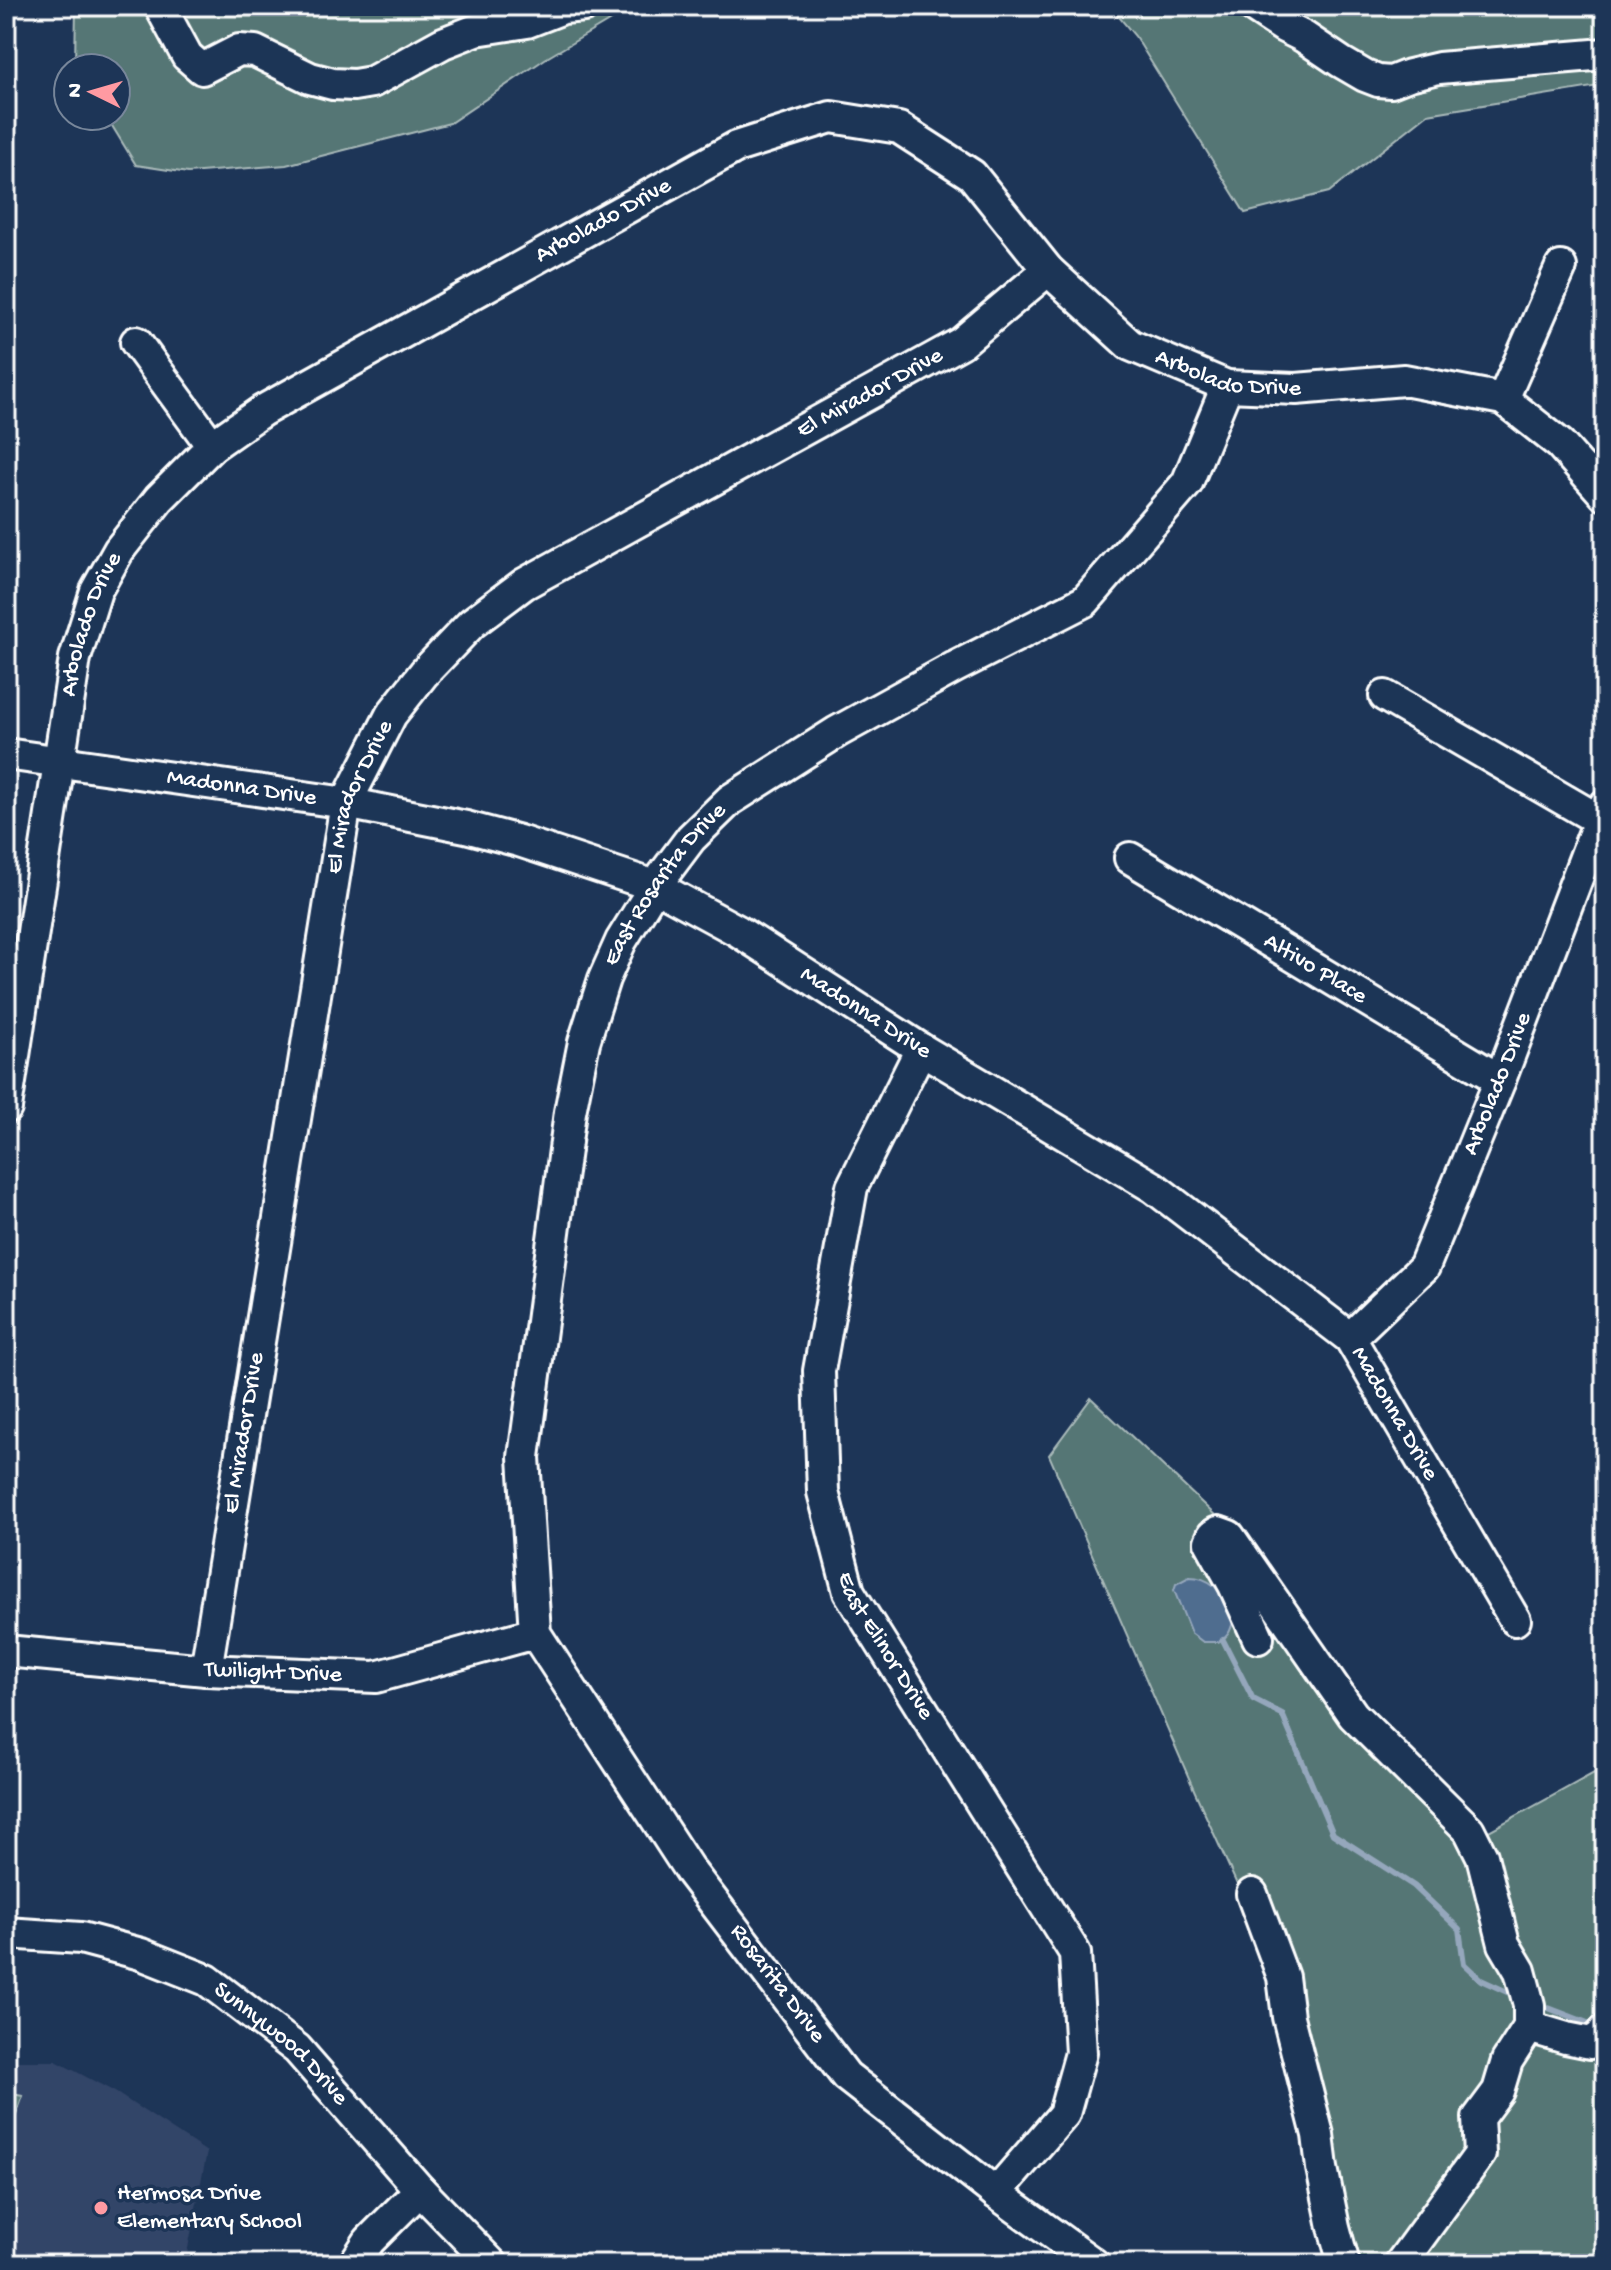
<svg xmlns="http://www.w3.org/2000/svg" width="1611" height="2270" font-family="'Gochi Hand',sans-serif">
  <rect width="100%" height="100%" fill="#1d3557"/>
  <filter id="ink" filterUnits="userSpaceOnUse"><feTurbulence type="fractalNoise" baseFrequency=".0125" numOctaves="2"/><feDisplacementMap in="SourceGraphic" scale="16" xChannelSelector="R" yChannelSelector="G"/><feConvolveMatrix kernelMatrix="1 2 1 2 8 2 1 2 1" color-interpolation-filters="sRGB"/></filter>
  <g filter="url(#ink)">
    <!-- built -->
    <path fill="#324467" d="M6 2061H56L115 2092 207 2152 185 2264H6Z"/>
    <!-- green -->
    <path fill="#547675" stroke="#aababa" stroke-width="2" d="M76 6H634L545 59 450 123 286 165 188 173 136 165 106 116H116V68H77L75 65Z
      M1110 6H1605V85L1428 114 1329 192 1245 213 1135 36Z
      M1091 1398 1220 1520 1356 1714 1478 1837 1605 1767V2264H1341L1269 1955 1195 1792 1049 1455Z
      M6 2093 23 2096 6 2142Z"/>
    <!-- water -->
    <path fill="#4f6d8f" stroke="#95a7bc" stroke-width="2" d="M1189 1577C1214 1577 1222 1594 1235 1613 1232 1626 1231 1636 1218 1642H1203L1191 1633 1174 1590 1176 1584Z"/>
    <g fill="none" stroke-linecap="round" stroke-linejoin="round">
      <!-- stream -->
      <path stroke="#95a7bc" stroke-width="6" d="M1223 1640 1253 1699 1282 1714 1333 1834 1414 1886 1459 1929 1464 1964 1481 1980 1516 1996
        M1538 2004 1598 2027"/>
      <!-- minor casing -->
      <g stroke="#fff" stroke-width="36">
        <g id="minor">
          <path d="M160 6 187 56 202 69 239 50 255 51 310 78 333 84 354 85 372 82 443 43 476 30 527 22 563 8 584 6"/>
          <path d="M1252 6 1284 27 1304 37 1341 62 1365 76 1378 81 1391 82 1409 75 1439 68 1605 54"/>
          <path d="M136 342 212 446"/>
          <path d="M1503 399 1561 267"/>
          <path d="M1385 696 1599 820"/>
          <path id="s1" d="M6 754 346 803 466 827 519 841 655 886 738 931 921 1049 1153 1187 1350 1338 1515 1620"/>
          <path id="s2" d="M1130 858 1500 1080"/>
          <path id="s3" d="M921 1049 852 1187 819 1371 823 1492 849 1592 1075 1953 1081 2053 1064 2114 996 2193"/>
          <path id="s4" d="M6 1108 75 658 96 591 119 550 159 499 212 446 262 411 736 147 831 117 899 128 972 175 1048 270 1130 345 1227 386 1296 389 1404 380 1503 399 1560 444 1605 495"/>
          <path id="s5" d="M1350 1338 1424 1267 1500 1080 1605 805"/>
          <path d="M1258 1638 1234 1585 1210 1542 1213 1535 1218 1532 1229 1536 1353 1715 1469 1830 1482 1856 1504 1944 1520 1971 1529 2005V2027L1507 2061 1498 2091 1478 2118 1480 2154 1400 2264"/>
          <path id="s6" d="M6 1651 206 1670 376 1677 535 1633"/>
          <path id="s7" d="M206 1670 346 803 391 715 424 673 472 623 524 584 961 343 1048 270"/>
          <path d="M1252 1894 1283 1977 1288 2017 1318 2135 1322 2168 1334 2227 1344 2264"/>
          <path id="s8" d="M6 1933 81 1938 141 1954 207 1980 297 2049 420 2190 492 2264"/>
          <path d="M1529 2027 1566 2038 1591 2043 1601 2036 1605 2030"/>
          <path d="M354 2264 369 2241 420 2190"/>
          <path id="s9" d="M1094 2264 996 2193 846 2076 690 1871 535 1633 524 1457 570 1112 584 1042 604 979 621 941 655 886 691 838 730 800 837 732 955 667 1085 601 1187 483 1227 386"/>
        </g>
      </g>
      <!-- minor -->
      <use href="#minor" stroke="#1d3557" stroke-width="30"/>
    </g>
  </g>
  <!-- markers -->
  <circle fill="#ff9aa2" stroke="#1d3557" stroke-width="3" cx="101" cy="2208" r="8"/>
  <g text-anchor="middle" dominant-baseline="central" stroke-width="7" stroke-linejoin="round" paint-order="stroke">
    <!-- street labels -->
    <g font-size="24" fill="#fff" stroke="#1d3557">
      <text stroke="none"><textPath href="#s4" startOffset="1164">Arbolado Drive</textPath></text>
      <text stroke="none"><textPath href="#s4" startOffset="1908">Arbolado Drive</textPath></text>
      <text stroke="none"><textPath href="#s7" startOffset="1560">El Mirador Drive</textPath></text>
      <text stroke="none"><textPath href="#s4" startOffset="492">Arbolado Drive</textPath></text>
      <text stroke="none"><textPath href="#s1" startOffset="238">Madonna Drive</textPath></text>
      <text stroke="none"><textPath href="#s7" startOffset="888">El Mirador Drive</textPath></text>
      <text stroke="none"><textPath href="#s9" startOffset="1628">East Rosarita Drive</textPath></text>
      <text stroke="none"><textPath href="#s2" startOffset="216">Altivo Place</textPath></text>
      <text stroke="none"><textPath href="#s1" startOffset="910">Madonna Drive</textPath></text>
      <text stroke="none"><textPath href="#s5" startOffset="300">Arbolado Drive</textPath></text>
      <text stroke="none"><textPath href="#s1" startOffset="1582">Madonna Drive</textPath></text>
      <text stroke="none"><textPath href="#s7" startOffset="240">El Mirador Drive</textPath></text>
      <text stroke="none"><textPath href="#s3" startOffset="630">East Elinor Drive</textPath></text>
      <text stroke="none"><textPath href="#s6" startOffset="268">Twilight Drive</textPath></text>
      <text transform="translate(777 1984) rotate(53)">Rosarita Drive</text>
      <text stroke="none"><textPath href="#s8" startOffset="306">Sunnywood Drive</textPath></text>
    </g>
    <!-- poi labels -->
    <g font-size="24" fill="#fff" stroke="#1d3557" text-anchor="start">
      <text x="117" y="2194">Hermosa Drive<tspan x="117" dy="28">Elementary School</tspan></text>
    </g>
  </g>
  <!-- margin -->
  <rect width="1611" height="2270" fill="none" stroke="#1d3557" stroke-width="32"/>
  <rect x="16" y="16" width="1579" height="2238" fill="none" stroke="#fff" stroke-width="3" filter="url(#ink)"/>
  <!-- north arrow -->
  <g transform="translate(92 92) rotate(275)"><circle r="38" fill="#1d3557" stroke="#77869a" stroke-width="2"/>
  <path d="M0-6L14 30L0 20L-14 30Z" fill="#ff9aa2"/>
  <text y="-12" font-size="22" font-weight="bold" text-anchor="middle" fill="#ffffff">N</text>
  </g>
</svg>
